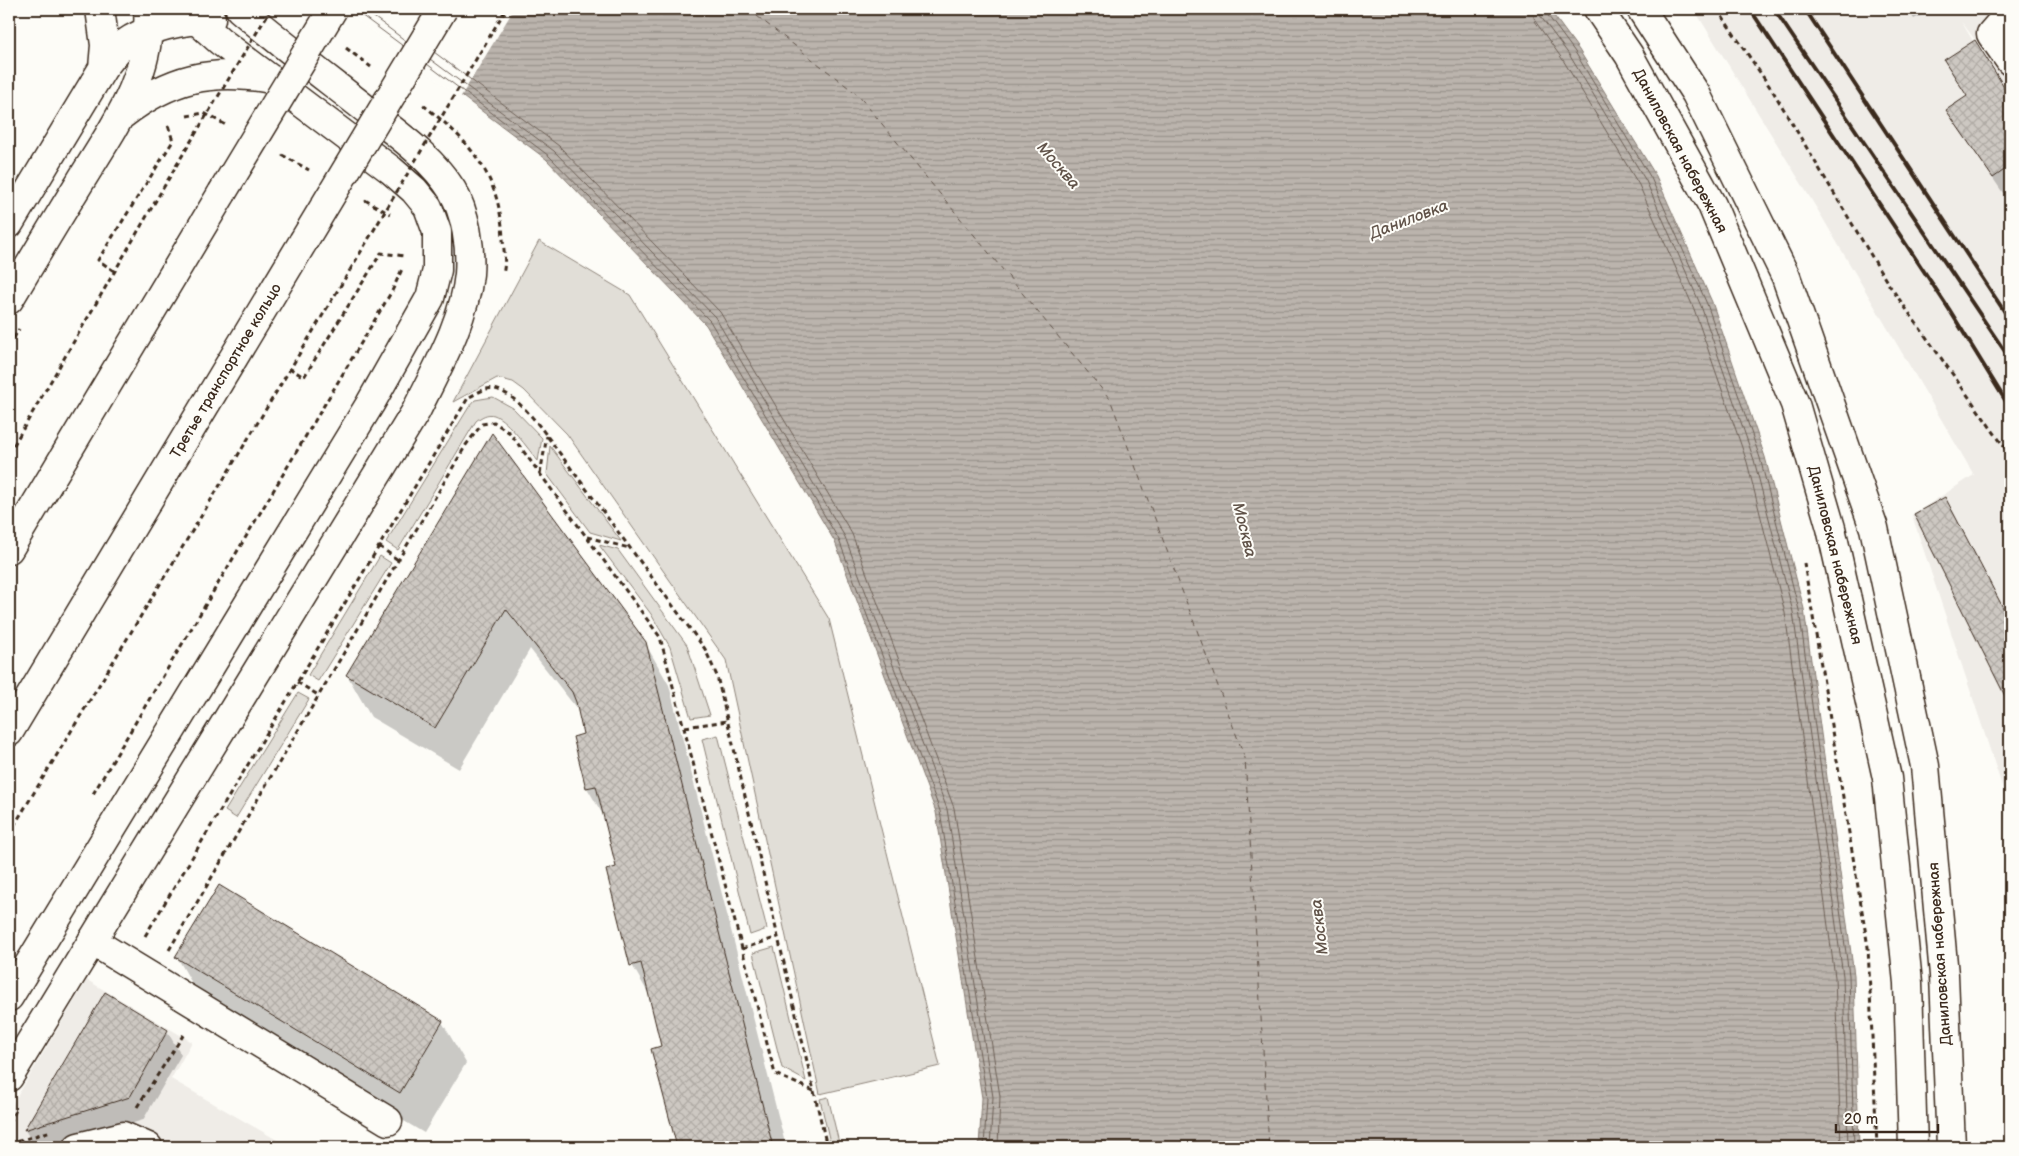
<svg xmlns="http://www.w3.org/2000/svg" width="2019" height="1156" font-family="'Balsamiq Sans',sans-serif">
  <defs>
    <pattern id="water-rules" width="6" height="5" patternUnits="userSpaceOnUse" patternTransform="scale(1.25)"><rect width="6" height="5" fill="#bbb4ad"/><path d="M0 2.5h6" fill="none" stroke="#99938c"/></pattern>
    <pattern id="building-cross-hatch" width="8" height="8" patternUnits="userSpaceOnUse" patternTransform="scale(1.25)"><rect width="8" height="8" fill="#cdc8c2"/><path d="M0 0l8 8M0 8l8-8" fill="none" stroke="#b1aca6"/></pattern>
  </defs>
  <rect width="100%" height="100%" fill="#fdfcf7"/>
  <filter id="ink" filterUnits="userSpaceOnUse"><feTurbulence type="fractalNoise" baseFrequency=".02" numOctaves="2"/><feDisplacementMap in="SourceGraphic" scale="10" xChannelSelector="R" yChannelSelector="G"/><feConvolveMatrix kernelMatrix="1 2 1 2 8 2 1 2 1" color-interpolation-filters="sRGB"/></filter>
  <g filter="url(#ink)">
    <!-- built -->
    <path fill="#efece7" d="M1694 9H2000L1975 40 1961 21 1982 56 2010 24V866L2003 789 1912 515 1974 475 1822 217Z
      M87 980 192 1042 171 1079 289 1147H9V1110Z"/>
    <!-- green -->
    <path fill="#e1ded7" stroke="#8e847a" d="M539 241 630 295 829 619 940 1066 820 1094 726 660 567 434 524 390 513 382 497 378 453 402Z
      M493 397 513 408 542 438 538 461C528 449 508 420 494 415 487 413 481 417 476 421L398 550 386 542 469 407 475 400Z
      M550 446 621 541 590 532 547 474Z
      M599 545 618 550 687 645 710 715 691 718 670 647 651 614Z
      M380 556 391 563 318 681 308 675Z
      M298 693 309 699 236 818 225 811Z
      M718 735 767 929 750 935 702 739Z
      M774 947 806 1081 782 1068 753 953Z
      M828 1097 840 1147H831L820 1099Z"/>
    <!-- water -->
    <path fill="url(#water-rules)" stroke="#887d74" d="M345 9H1549L1579 50 1656 176 1712 302 1765 457 1804 609 1854 975 1859 1147H979L982 1098 936 812 835 542 706 325 546 159Z"/>
    <!-- pier -->
    <path fill="#fdfcf7" d="M342 9H514L460 98Z"/>
    <!-- shadow -->
    <path fill="#0003" d="M1907 9H1934L1914 19Z
      M1974 41 2010 98V188L2003 193 1957 126 1968 97Z
      M492 435 645 643 669 685 786 1147H679L653 1050 663 1047 651 998 632 965 618 868 606 820 587 788 574 738 584 735 577 709 530 649 459 769 371 717 347 675Z
      M1954 514 2010 622V703L1982 650Z
      M177 957 442 1022 466 1063 424 1133 201 999Z
      M106 994 167 1031 181 1055 143 1120 58 1147H35L25 1130Z"/>
    <g fill="none" stroke-linecap="round" stroke-linejoin="round">
      <!-- shore -->
      <path stroke="#6e6157" stroke-width="1" d="M353 9 403 46
        M363 9 406 41
        M1532 9 1535 21 1563 60 1639 185 1694 309 1747 462 1785 613 1835 977 1841 1147
        M1539 9 1541 17 1570 56 1646 181 1701 306 1754 460 1793 612 1843 976 1848 1147
        M1546 9V13L1575 52 1651 178 1707 304 1760 458 1799 610 1849 975 1854 1147
        M434 52 559 146 720 312 852 534 954 808 1000 1096 998 1147
        M430 59 554 151 715 317 845 537 947 809 993 1097 990 1147
        M427 64 549 156 710 321 839 540 940 811 987 1098 984 1147"/>
      <!-- ferry -->
      <path stroke="#615349" stroke-width="1" stroke-dasharray="6 5" stroke-linecap="butt" d="M748 9 858 95 1110 399 1245 758 1269 1147"/>
    </g>
    <!-- building -->
    <path fill="url(#building-cross-hatch)" stroke="#3b2a1e" d="M1975 40 2010 96V166L1993 178 1946 110 1967 96 1944 60Z
      M492 433 646 642 773 1147H677L651 1049 661 1046 641 963 630 966 606 870 616 867 596 786 586 788 573 737 583 734 576 702 572 692 506 609 435 728 346 675Z
      M1945 497 2010 621V706L1914 514Z
      M219 885 443 1021 400 1093 175 957Z
      M105 992 168 1030 130 1097 24 1130Z"/>
    <g fill="none" stroke-linecap="round" stroke-linejoin="round">
      <!-- minor casing -->
      <g stroke="#3b2a1e" stroke-width="31">
        <path id="minor" d="M2010 12 1991 34 2010 61
          M92 941 388 1121
          M78 1147 123 1136 148 1147"/>
      </g>
      <!-- major casing -->
      <g stroke="#3b2a1e" stroke-width="31">
        <path id="major" d="M100 9 105 45 103 68
          M1598 9 1629 55 1712 205 1795 404 1831 528 1887 778 1908 983 1913 1147
          M1641 9 1696 94 1786 277 1874 528 1925 766 1944 975 1951 1147
          M122 115C170 78 211 68 271 79
          M9 224 103 68C110 60 116 50 124 44 147 27 184 20 211 19
          M9 300C32 261 56 221 80 182 113 128 153 75 148 9
          M9 549 222 193
          M9 732 303 242
          M9 997 370 404 430 298 437 270V232L428 207 414 190 391 170 220 41 184 9
          M9 1077 416 411C436 370 465 320 469 274 471 248 466 213 452 190 431 157 397 134 367 110 325 77 281 44 240 9"/>
      </g>
      <!-- path -->
      <path stroke="#3b2a1e" stroke-width="3" stroke-dasharray="5 4" stroke-linecap="butt" d="M1717 9 1774 93 1887 282 2010 455
        M346 48 371 67
        M423 105C471 142 500 176 503 239 504 251 506 263 503 274
        M187 116 204 113 226 125
        M282 155 309 170
        M365 200 390 214
        M114 271 98 260 173 141 167 122
        M9 346 19 329
        M289 368 304 377 381 253 405 256
        M9 453 176 166
        M540 474 547 436
        M587 537 629 548
        M379 546 398 560
        M1804 563 1868 947 1877 1147
        M297 682 318 695
        M685 727 727 721
        M93 794 392 291 403 267
        M9 834 350 270
        M145 936 468 398C473 395 480 391 486 389 508 384 536 421 547 436L705 649 717 676 827 1147
        M742 949 778 937
        M169 950 466 445 482 424 494 422 510 433 660 637 775 1074 814 1091
        M137 1107 184 1034
        M9 1123 17 1108
        M9 1144 51 1131"/>
      <!-- minor -->
      <use href="#minor" stroke="#fdfcf7" stroke-width="28"/>
      <!-- major -->
      <use href="#major" stroke="#fdfcf7" stroke-width="28"/>
      <!-- rail -->
      <path stroke="#3b2a1e" stroke-width="4" d="M1750 9 1949 309 2010 408
        M1774 9 2010 359
        M1805 9 2010 320"/>
      <!-- major-bridge casing -->
      <g stroke="#3b2a1e" stroke-width="31" stroke-linecap="butt">
        <path id="major-bridge" d="M222 193 333 9
          M303 242 443 9"/>
      </g>
      <!-- path-bridge -->
      <path stroke="#3b2a1e" stroke-width="3" stroke-dasharray="5 4" stroke-linecap="butt" d="M176 166 271 9
        M350 270 506 9"/>
      <!-- major-bridge -->
      <use href="#major-bridge" stroke="#fdfcf7" stroke-width="28"/>
    </g>
  </g>
  <g text-anchor="middle" dominant-baseline="central" stroke-width="4" stroke-linejoin="round" paint-order="stroke">
    <!-- street labels -->
    <g font-size="15" fill="#3b2a1e" stroke="#fdfcf7">
      <text transform="translate(1680 151) rotate(62)">Даниловская набережная</text>
      <text transform="translate(226 371) rotate(-59)">Третье транспортное кольцо</text>
      <text transform="translate(1835 555) rotate(76)">Даниловская набережная</text>
      <text transform="translate(1940 954) rotate(-94)">Даниловская набережная</text>
    </g>
    <!-- water labels -->
    <g font-size="16" font-style="italic" fill="#615349" stroke="#fdfcf7">
      <text transform="translate(1058 166) rotate(49)">Москва</text>
      <text transform="translate(1409 220) rotate(-21)">Даниловка</text>
      <text transform="translate(1244 530) rotate(76)">Москва</text>
      <text transform="translate(1320 927) rotate(-97)">Москва</text>
    </g>
  </g>
  <!-- margin -->
  <rect width="2019" height="1156" fill="none" stroke="#fdfcf7" stroke-width="30"/>
  <rect x="15" y="15" width="1989" height="1126" fill="none" stroke="#3b2a1e" stroke-width="2" filter="url(#ink)"/>
  <!-- scale -->
  <path d="M1836 1124v8h102v-8" fill="none" stroke="#3b2a1e" stroke-width="2.5"/>
  <text x="1844" y="1124" font-size="15" fill="#3b2a1e" stroke="#fdfcf7" stroke-width="4" paint-order="stroke">20 m</text>
</svg>
